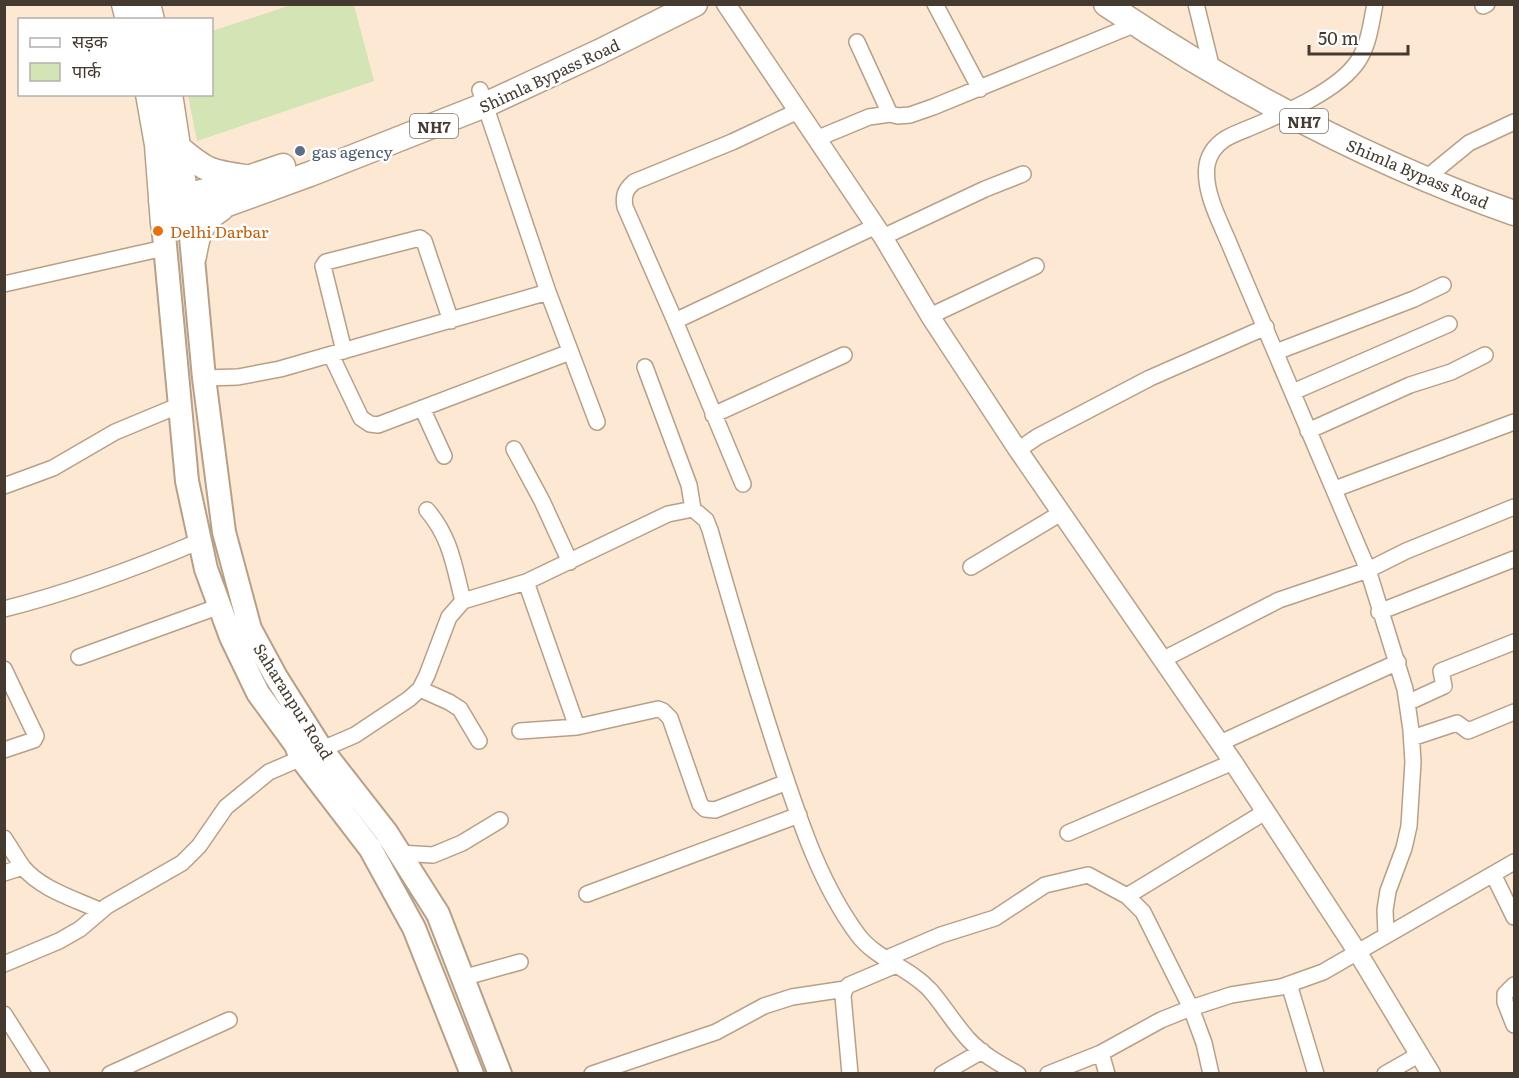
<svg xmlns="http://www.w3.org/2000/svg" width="1519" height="1078" font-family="Literata,'Noto Sans Devanagari',serif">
  <rect width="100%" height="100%" fill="#fce8d3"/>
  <!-- green -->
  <path fill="#d3e5b4" d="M291 5H354L374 81 197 141 188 95 212 94V31Z"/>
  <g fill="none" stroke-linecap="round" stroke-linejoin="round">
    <!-- minor casing -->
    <g stroke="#b8a087" stroke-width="18">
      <path id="minor" d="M935 4 980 89
        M1196 4 1212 69
        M1375 4C1371 23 1369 45 1358 61 1339 90 1285 113 1254 126 1245 130 1233 134 1225 139 1216 145 1209 154 1207 165 1203 192 1221 223 1231 248L1368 570 1405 689 1411 730 1413 762 1409 826 1404 848 1388 891 1385 910 1386 935
        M1483 6 1487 4
        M857 42 890 114
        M480 90 548 292 597 422
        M816 139 869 117 890 114 898 116 910 115 933 107 1136 24
        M1425 179 1469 143 1514 122
        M883 237 985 189 1023 174
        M4 284 164 248
        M930 316 1036 266
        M675 321 876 226
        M344 351 323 266 326 262 420 238 424 241 451 321
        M1276 352 1414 299 1443 285
        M331 355 361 418 370 424 378 425 570 352
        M645 367 689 485 693 509
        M204 378 238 377 280 369 548 292
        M1293 392 1449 324
        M422 408 444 456
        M713 415 844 355
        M1308 431 1410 385 1451 372 1485 355
        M514 449 542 501 570 562
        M1018 450 1037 437 1150 378 1266 327
        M743 484 675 321 625 207C623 196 625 190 634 182L732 142 798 111
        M4 486 53 468 115 432 180 405
        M1335 489 1514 422
        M427 510C451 538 454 566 463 601
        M971 567 1061 513
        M526 582 577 727
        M4 609C72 592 136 568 200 541
        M1379 612 1514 559
        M79 657 220 606
        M1164 659 1279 600 1368 570 1406 551 1514 507
        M4 669 36 736 34 740 4 750
        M420 689 449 702 460 709 479 741
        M1407 703 1444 686 1441 671 1514 642
        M520 731 577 727 658 709 663 711 670 718 700 804 705 809 715 810 787 782
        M1412 738 1457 723 1468 731 1514 712
        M1220 743 1398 662
        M1068 833 1233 762
        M4 838C10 847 16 857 22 866 40 889 75 899 101 911
        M399 853 433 855 462 843 500 820
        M4 873 23 867
        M1493 874 1514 917
        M587 894 799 815
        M1127 896 1265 812
        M885 959 941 935 995 918 1045 885 1088 875 1127 896 1143 912 1191 1008 1204 1043 1211 1074
        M4 964 59 941 80 929 107 906 182 863 199 846 226 807 269 772 355 735 409 699 420 689 427 675 449 617 463 601 526 582 668 514 693 509 706 520 710 530C731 604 753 678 777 752 798 815 818 881 858 935 877 960 909 967 930 990 944 1006 955 1025 969 1040 983 1055 1000 1064 1018 1074
        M462 978 520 962
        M1289 984 1316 1074
        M1514 985 1505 994V1002L1514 1025
        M4 1014 42 1074
        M1101 1053 1107 1074
        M110 1074 229 1020
        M592 1074 716 1032 764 1006 792 997 845 989
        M850 1074 843 996 845 989 849 985 896 965
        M942 1074 982 1051
        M1048 1074 1101 1053 1161 1020 1191 1008 1231 995 1281 987 1323 972 1514 862
        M1385 1074 1420 1054"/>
    </g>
    <!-- tertiary casing -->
    <g stroke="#b8a087" stroke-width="21">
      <path id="tertiary" d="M726 4 883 237 930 316 1018 450 1233 762 1358 953 1431 1074"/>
    </g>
    <!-- primary casing -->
    <g stroke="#b8a087" stroke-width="26">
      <path id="primary" d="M163 224 187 481 206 569 231 637 258 693 296 745 301 758 370 848 414 928 472 1074
        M191 237 204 378 224 532 250 629 276 677 322 750 386 832 438 914 500 1074"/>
    </g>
    <!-- trunk casing -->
    <g stroke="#b8a087" stroke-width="27">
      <path id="trunk" d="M124 4 128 20
        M148 4 152 20
        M1106 4C1233 89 1370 163 1514 213
        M148 94 157 145 163 224 189 218 310 174 485 105 599 52 695 4
        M170 94 188 211
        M178 147C206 171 210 172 245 177
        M161 201 215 189 283 166
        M194 256C198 232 201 222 221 209"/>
    </g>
    <!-- minor -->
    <use href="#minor" stroke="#fff" stroke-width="15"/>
    <!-- tertiary -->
    <use href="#tertiary" stroke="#fff" stroke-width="18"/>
    <!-- primary -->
    <use href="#primary" stroke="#fff" stroke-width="22"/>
    <!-- trunk -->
    <use href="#trunk" stroke="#fff" stroke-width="24"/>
  </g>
  <!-- markers -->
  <circle fill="#5c6f8a" stroke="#fff" stroke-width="2" cx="300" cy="151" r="6"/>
  <circle fill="#e8710a" stroke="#fff" stroke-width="2" cx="158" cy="231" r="6"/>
  <g text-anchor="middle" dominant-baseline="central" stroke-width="5" stroke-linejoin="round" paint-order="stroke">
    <!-- shield labels -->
    <g fill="#fff" stroke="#7c756d" stroke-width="1.5">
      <rect x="1280" y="109" width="48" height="24" rx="4.5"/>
      <rect x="410" y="114" width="48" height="24" rx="4.5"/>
    </g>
    <g font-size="15" font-weight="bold" fill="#443a2f">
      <text x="1304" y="121">NH7</text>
      <text x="434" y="126">NH7</text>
    </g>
    <!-- street labels -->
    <g font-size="16" fill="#443a2f" stroke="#fff">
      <text transform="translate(549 75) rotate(-25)">Shimla Bypass Road</text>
      <text transform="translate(1418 173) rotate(23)">Shimla Bypass Road</text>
      <text transform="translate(294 701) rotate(58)">Saharanpur Road</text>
    </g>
    <!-- service labels -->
    <g font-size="16" fill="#4e5e75" stroke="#fff" text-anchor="start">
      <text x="312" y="151">gas agency</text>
    </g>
    <!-- food labels -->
    <g font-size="16" fill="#c56008" stroke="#fff" text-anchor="start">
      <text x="170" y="231">Delhi Darbar</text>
    </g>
  </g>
  <!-- border -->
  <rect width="1519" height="1078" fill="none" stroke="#443a2f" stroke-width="12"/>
  <!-- legend -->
  <rect x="18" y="18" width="195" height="78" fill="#ffffff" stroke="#b4b0ac" stroke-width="1.5"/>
  <rect x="30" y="38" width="30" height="9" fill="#ffffff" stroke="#b4b0ac" stroke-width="1.5"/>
  <text x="72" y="48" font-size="18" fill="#443a2f">सड़क</text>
  <rect x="30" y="63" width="30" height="18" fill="#d3e5b4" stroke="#b4b0ac" stroke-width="1.5"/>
  <text x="72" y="78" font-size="18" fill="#443a2f">पार्क</text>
  <!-- scale -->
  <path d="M1309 45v9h99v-9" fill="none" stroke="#443a2f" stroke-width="3"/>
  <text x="1318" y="45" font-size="18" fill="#443a2f" stroke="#ffffff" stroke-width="4.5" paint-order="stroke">50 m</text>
</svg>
